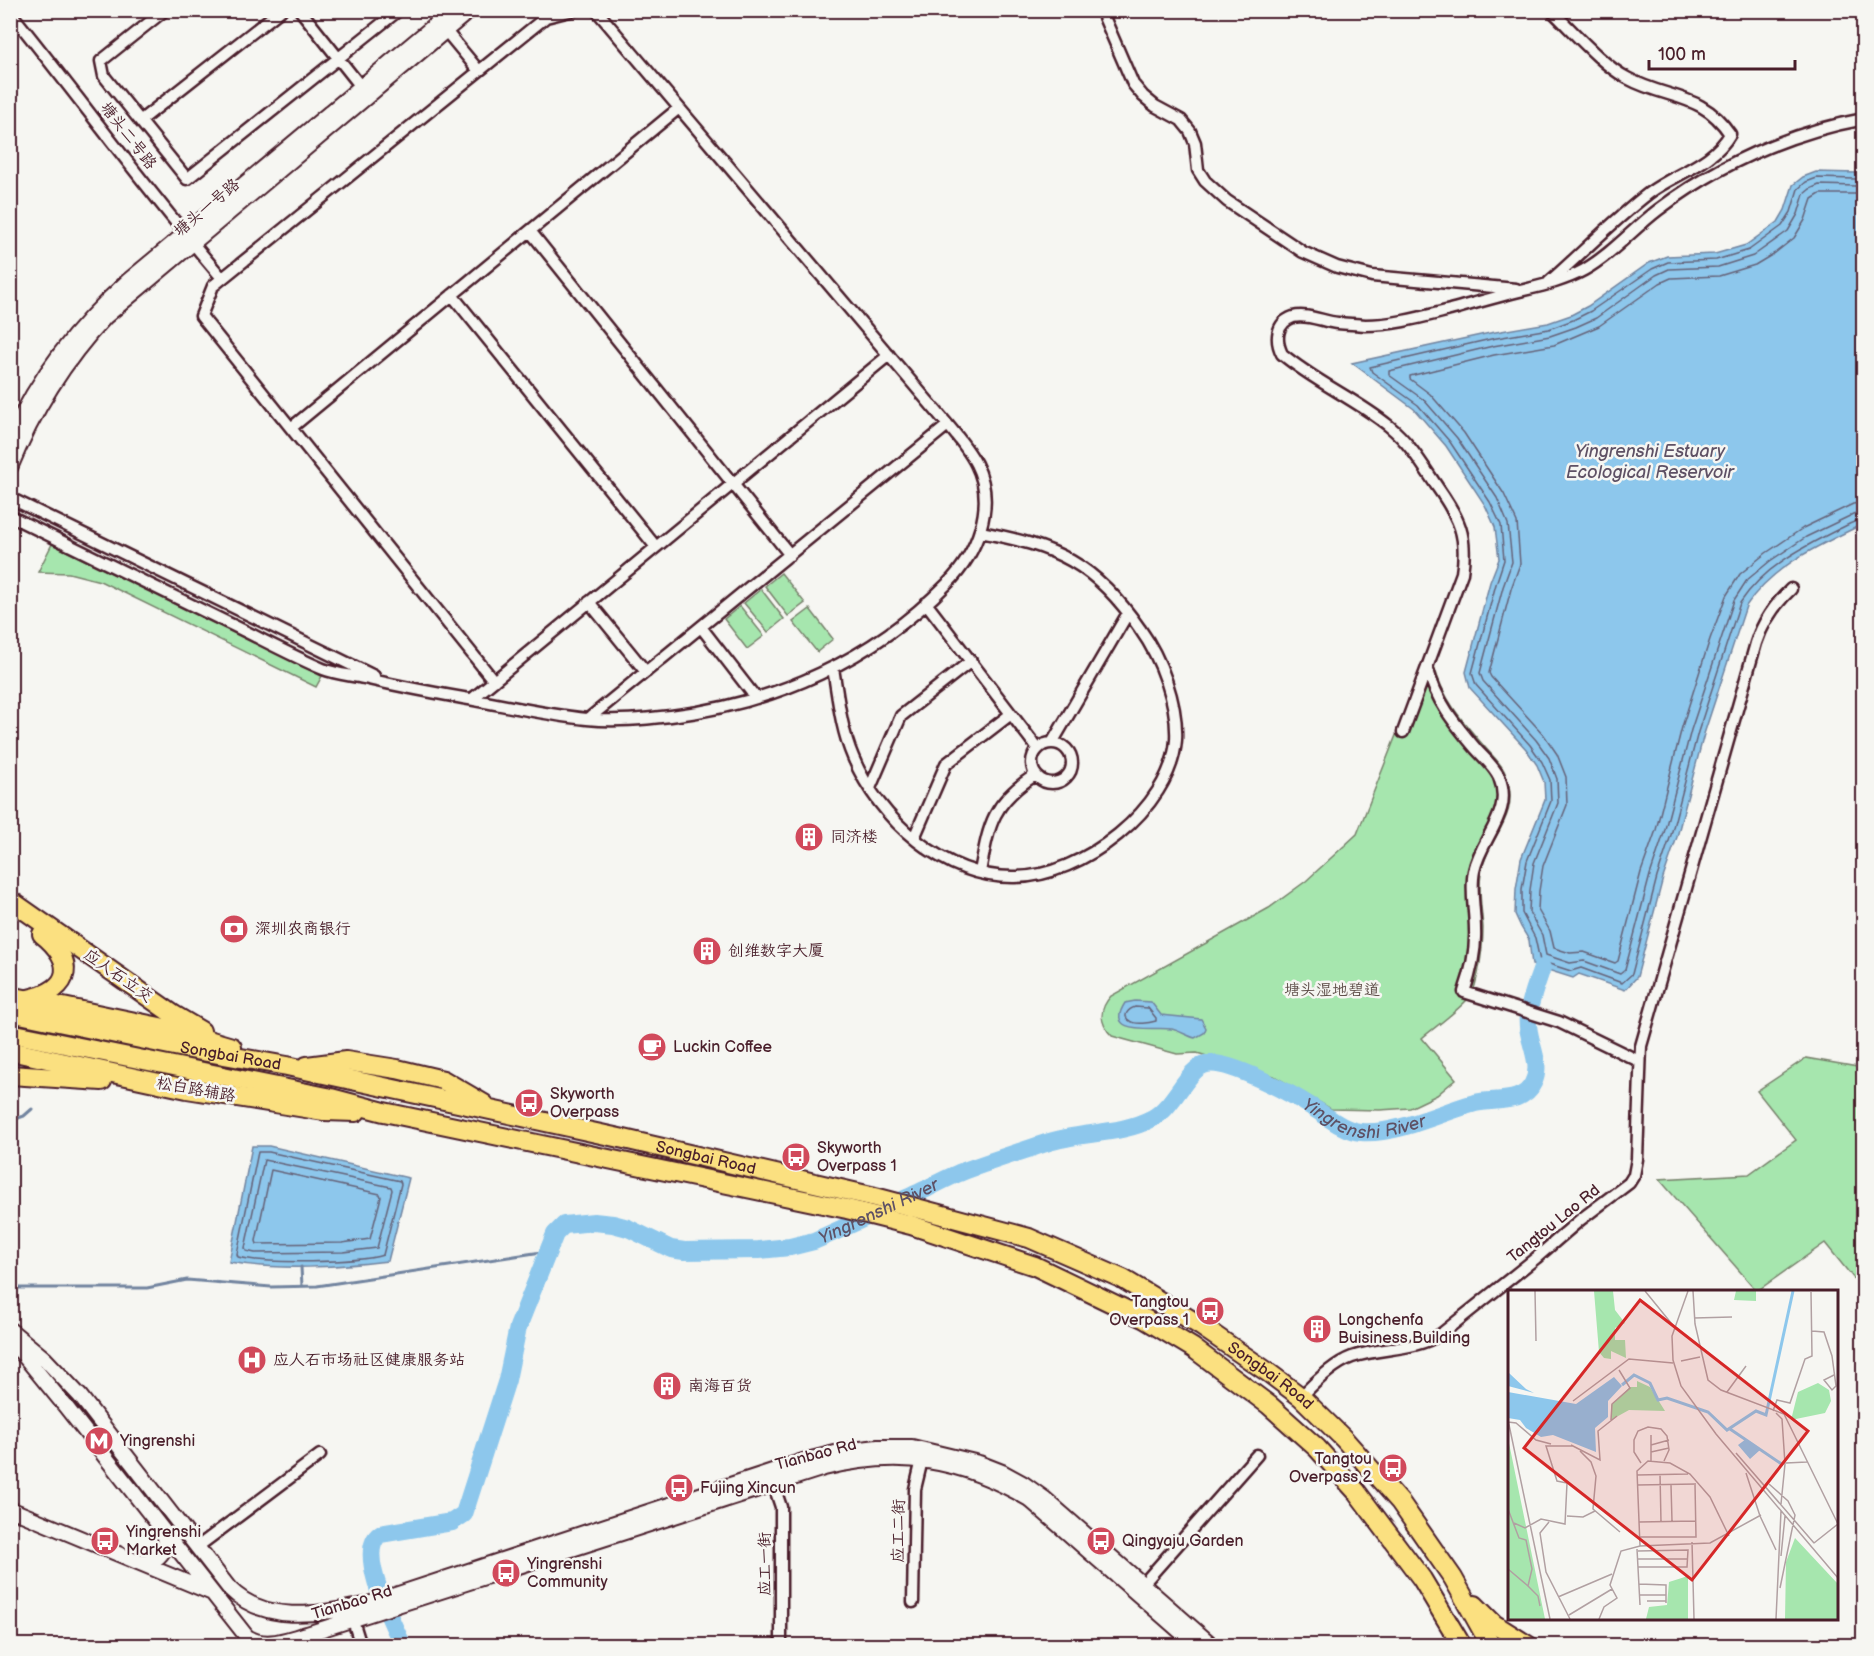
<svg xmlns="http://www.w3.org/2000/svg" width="1874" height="1656" font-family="'Balsamiq Sans','LXGW WenKai TC',sans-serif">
  <rect width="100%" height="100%" fill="#f6f6f2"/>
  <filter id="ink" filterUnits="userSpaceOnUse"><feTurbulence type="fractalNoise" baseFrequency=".0167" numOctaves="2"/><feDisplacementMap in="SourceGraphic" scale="12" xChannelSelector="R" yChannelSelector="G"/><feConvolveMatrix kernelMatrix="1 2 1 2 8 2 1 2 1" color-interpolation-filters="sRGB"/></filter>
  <g filter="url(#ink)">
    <!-- green -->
    <path fill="#a6e6ae" stroke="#78826c" stroke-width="1.5" d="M52 544 322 676 316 687 100 581 69 573 38 572Z
      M781 573 805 603 788 616 765 586Z
      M761 589 784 619 768 632 744 603Z
      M740 606 764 636 747 649 724 619Z
      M810 609 833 639 817 652 793 622Z
      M1425 662 1434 666C1443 699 1462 721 1484 746 1492 756 1502 763 1506 775 1522 818 1487 836 1481 874 1478 892 1482 910 1483 928 1483 944 1481 959 1478 974 1476 980 1475 990 1471 995 1462 1008 1435 1027 1422 1038L1456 1079 1437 1095 1410 1108 1380 1110 1331 1109 1274 1076 1197 1053 1177 1054 1112 1036C1099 1023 1099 1009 1111 996L1269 908 1306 881 1357 834Z
      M1806 1058 1863 1068V1290L1825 1243 1757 1291 1659 1179 1749 1174 1796 1140 1757 1091Z"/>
    <!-- water -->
    <path fill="#8dc7ec" stroke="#72849f" stroke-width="1.5" d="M1863 169V524C1820 545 1773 565 1746 606L1704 734 1677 837 1663 878 1637 977 1625 990 1579 974 1573 978 1532 965 1529 940 1521 927 1515 914 1516 889 1521 859 1545 800 1544 782 1537 765 1526 749 1470 688 1466 672 1490 582 1499 559 1495 527 1485 505 1446 446 1414 409 1352 363 1490 333 1548 323 1571 315 1588 306 1649 263 1667 256 1715 254 1746 245 1778 222 1785 210 1793 185 1803 177 1816 172 1856 173Z
      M1135 1001 1151 1002 1161 1015 1201 1019 1206 1028 1204 1033 1195 1038C1187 1036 1180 1031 1172 1029 1156 1026 1103 1037 1125 1003Z
      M252 1146H269L409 1178 388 1261C335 1267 281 1271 229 1262Z"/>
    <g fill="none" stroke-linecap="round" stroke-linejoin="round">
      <!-- shore -->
      <path stroke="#656278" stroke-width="1.5" d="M1864 176 1856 179 1817 178 1806 182 1798 189 1791 212 1782 226 1749 250 1716 260 1668 262 1652 269 1591 311 1573 320 1549 329 1491 339 1370 367 1372 372 1418 405 1450 442 1490 502 1501 525 1504 560 1496 584 1472 673 1476 685 1530 745 1542 762 1550 780 1551 801 1527 861 1522 889V913L1535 938 1540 961 1571 971 1581 968 1622 983 1632 974 1657 877 1671 835 1698 732 1740 603C1763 568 1801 548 1837 530 1846 526 1855 520 1864 519
        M1864 184 1856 186 1819 185 1810 189 1804 194 1798 214 1788 231 1753 256 1718 267 1669 269 1656 275 1596 318 1576 327 1550 336 1493 346 1389 371V375L1424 400 1457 438 1497 498 1508 524 1512 562 1503 587 1480 673 1483 681 1536 740 1549 758 1557 779 1558 803 1534 863 1530 890 1529 912 1542 935 1546 955 1570 963 1584 961 1620 974 1625 970 1650 875 1664 833 1691 730 1734 600 1747 580 1770 561 1806 537 1856 513 1864 511
        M1864 194H1820L1812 199 1805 220 1794 238 1775 253 1755 265 1719 276 1671 278 1660 283 1599 326 1554 345 1494 355 1410 376V379L1430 394 1464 433 1504 494 1517 522 1520 564 1511 589 1489 673 1491 677 1544 735 1557 754 1566 777 1567 805 1543 866 1539 891 1538 910 1550 931 1554 948 1570 953 1584 952 1615 963 1618 961 1641 872 1656 830 1682 727 1710 639 1726 596 1740 574 1766 553 1803 528 1853 504 1864 502
        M1135 1007 1148 1008 1156 1018V1021C1149 1023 1136 1025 1130 1021 1121 1016 1129 1009 1135 1007Z
        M258 1152H269L400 1181 401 1184 383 1255C357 1263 265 1264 238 1257L237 1254Z
        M264 1160 391 1187 392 1190 377 1248 343 1252 255 1253 246 1251 245 1248Z
        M271 1170 380 1194 381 1197 370 1239 342 1243 257 1244 256 1241Z"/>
      <!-- stream -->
      <path stroke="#72849f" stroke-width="3" d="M10 1121 24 1116 32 1109
        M301 1267 302 1286
        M10 1288H147L187 1280 271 1287 317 1286 548 1251"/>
      <!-- river -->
      <path stroke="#8dc7ec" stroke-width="18" id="s1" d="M403 1646C393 1624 355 1552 380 1534L452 1522 464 1514 507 1380 518 1327 555 1234 564 1225 594 1222 613 1224 628 1228 671 1249 684 1251 759 1250 790 1247 814 1241C849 1226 883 1209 918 1193 932 1186 945 1179 959 1173 987 1162 1017 1153 1046 1143 1081 1131 1119 1136 1153 1118 1175 1106 1187 1068 1207 1064 1229 1060 1292 1094 1312 1107 1327 1116 1343 1131 1361 1132 1397 1135 1441 1112 1475 1103 1494 1098 1523 1105 1533 1083 1544 1062 1525 1039 1528 1016 1530 1000 1537 983 1542 968"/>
      <!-- minor casing -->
      <g stroke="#4a1f2b" stroke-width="15">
        <path id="minor" d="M165 10 101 61 104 76 187 179 399 10
          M300 10 366 93
          M1101 10 1133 84 1143 96 1155 106 1181 120 1190 131 1195 143 1198 170 1205 181 1227 201 1303 252 1337 267 1372 276 1516 289
          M10 12C82 101 148 192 222 278
          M441 25 479 71
          M140 121 281 10
          M530 231 790 555
          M1549 282C1582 253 1614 220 1649 193 1676 173 1713 164 1730 134 1702 92 1667 100 1627 78 1601 64 1573 31 1551 10
          M452 295 656 547
          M291 428 679 108
          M10 498 374 676
          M10 516C80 550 150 584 220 619 254 635 288 654 323 669 335 674 350 675 364 678 397 686 430 692 463 698 504 705 546 715 587 719 615 722 644 719 671 716 776 703 872 660 947 584 977 554 997 505 976 464 969 450 958 437 948 425L596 10
          M589 602 646 672
          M926 603 1038 749
          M701 627 756 698
          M1427 667C1436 701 1454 723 1476 749 1484 758 1494 766 1499 777 1514 813 1481 837 1474 871 1470 890 1475 910 1475 930 1476 952 1471 972 1464 992L1559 1022 1639 1061
          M833 668C838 698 841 729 853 757 879 820 944 878 1015 877 1081 877 1171 809 1176 740 1178 704 1161 658 1140 629 1095 563 1056 546 980 532
          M494 681 201 316 213 286 546 17 574 10
          M472 699 889 355
          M588 719 948 425
          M1403 732 1462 573C1468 536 1459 518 1438 488 1423 466 1410 443 1389 426 1356 399 1315 382 1282 354 1275 340 1276 323 1293 317 1307 313 1324 322 1338 323 1347 324 1356 324 1365 325 1394 325 1422 317 1450 310 1475 303 1499 296 1524 290 1545 285 1566 280 1584 270 1612 254 1633 229 1658 210 1719 164 1788 133 1864 119
          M1052 743 1128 613
          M1032 763a20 20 0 1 1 40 0a20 20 0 1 1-40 0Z
          M870 788 901 716 971 661
          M914 838 946 764 1011 714
          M980 872C989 824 992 803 1035 775
          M1301 1397C1314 1383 1333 1364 1352 1357 1381 1347 1414 1351 1441 1334L1536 1258 1580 1220 1629 1183 1634 1175 1637 1159 1641 1046 1756 643C1763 621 1774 605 1791 589
          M773 1483 781 1507V1646
          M196 1548 320 1455
          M1143 1584 1257 1455
          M913 1602 915 1489 922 1460
          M351 1614 361 1646"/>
      </g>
      <!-- tertiary casing -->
      <g stroke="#4a1f2b" stroke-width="18">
        <path id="tertiary" d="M10 439C39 375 76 328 128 281L453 10
          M10 468C33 411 64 361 105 317L470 10
          M10 1330 45 1359 80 1396 229 1588C266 1625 318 1614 365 1605L803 1461 843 1451 878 1447H912L979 1463 1002 1472 1024 1484 1045 1499 1213 1646
          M10 1344 21 1352 66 1407 247 1637C266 1649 287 1639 307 1634L824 1468C900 1449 961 1459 1029 1499L1197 1646
          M10 1509 210 1592
          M139 1562C157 1565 171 1549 163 1531"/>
      </g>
      <!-- primary casing -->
      <g stroke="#4a1f2b" stroke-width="22">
        <g id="primary">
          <path d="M10 900 174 1015 201 1031"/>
          <path d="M10 996 174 1030 232 1047"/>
          <path d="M28 999C74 990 75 960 42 934"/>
          <path id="s2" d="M10 1012 184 1048 287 1066 624 1139 871 1196 1029 1238 1123 1279 1201 1326 1269 1373 1301 1397 1344 1439 1400 1502 1453 1578 1491 1646"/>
          <path d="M10 1033 327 1097 384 1112 847 1209 911 1225 1035 1266 1145 1319 1193 1348 1269 1405 1317 1448 1356 1491 1422 1579 1462 1646"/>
          <path d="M10 1051 187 1089 324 1111 356 1112"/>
          <path d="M307 1066 346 1061 397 1069 443 1080 484 1104"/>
          <path d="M10 1075 102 1081"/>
          <path d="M1475 1605 1494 1624 1529 1646"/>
        </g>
      </g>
      <!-- minor -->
      <use href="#minor" stroke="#f6f6f2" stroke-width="10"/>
      <!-- tertiary -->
      <use href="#tertiary" stroke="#f6f6f2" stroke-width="14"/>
      <!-- primary -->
      <use href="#primary" stroke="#fbe080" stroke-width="18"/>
    </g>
  </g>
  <!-- icons -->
  <defs>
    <g id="building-disc" transform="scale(1.5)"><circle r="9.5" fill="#d1495b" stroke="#f6f6f2"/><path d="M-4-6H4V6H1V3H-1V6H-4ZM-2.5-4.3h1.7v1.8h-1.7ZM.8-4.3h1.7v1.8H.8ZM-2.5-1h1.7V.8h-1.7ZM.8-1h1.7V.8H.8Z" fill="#fff"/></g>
    <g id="bank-disc" transform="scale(1.5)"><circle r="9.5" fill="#d1495b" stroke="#f6f6f2"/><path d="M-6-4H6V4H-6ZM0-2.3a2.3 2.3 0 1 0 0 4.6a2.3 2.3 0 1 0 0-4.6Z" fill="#fff"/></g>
    <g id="cafe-disc" transform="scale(1.5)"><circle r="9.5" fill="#d1495b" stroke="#f6f6f2"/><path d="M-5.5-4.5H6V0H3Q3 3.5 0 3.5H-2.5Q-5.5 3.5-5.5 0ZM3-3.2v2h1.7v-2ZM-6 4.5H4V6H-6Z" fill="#fff"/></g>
    <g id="bus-disc" transform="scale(1.5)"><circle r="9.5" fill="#d1495b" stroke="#f6f6f2"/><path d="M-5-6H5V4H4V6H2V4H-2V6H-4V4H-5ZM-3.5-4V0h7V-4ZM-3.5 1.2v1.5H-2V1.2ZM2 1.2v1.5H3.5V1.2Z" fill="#fff"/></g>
    <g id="hospital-disc" transform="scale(1.5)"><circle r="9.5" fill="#d1495b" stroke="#f6f6f2"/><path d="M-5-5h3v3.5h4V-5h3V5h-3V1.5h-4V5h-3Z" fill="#fff"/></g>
    <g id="metro-disc" transform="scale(1.5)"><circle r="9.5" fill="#d1495b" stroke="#f6f6f2"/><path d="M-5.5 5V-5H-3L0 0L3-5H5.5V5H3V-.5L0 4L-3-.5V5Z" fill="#fff"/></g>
  </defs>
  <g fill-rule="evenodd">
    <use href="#building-disc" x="809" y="837"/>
    <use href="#bank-disc" x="234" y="929"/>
    <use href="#building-disc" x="707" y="951"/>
    <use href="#cafe-disc" x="652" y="1047"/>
    <use href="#bus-disc" x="529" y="1103"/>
    <use href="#bus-disc" x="796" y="1157"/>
    <use href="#bus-disc" x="1210" y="1311"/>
    <use href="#building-disc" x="1317" y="1329"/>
    <use href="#hospital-disc" x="252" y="1360"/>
    <use href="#building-disc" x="667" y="1386"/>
    <use href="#metro-disc" x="99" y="1441"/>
    <use href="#bus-disc" x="1393" y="1468"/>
    <use href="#bus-disc" x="679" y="1488"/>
    <use href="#bus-disc" x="105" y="1541"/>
    <use href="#bus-disc" x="1101" y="1541"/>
    <use href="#bus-disc" x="506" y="1573"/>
  </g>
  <g text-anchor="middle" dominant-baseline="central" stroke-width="5" stroke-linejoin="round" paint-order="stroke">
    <!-- street labels -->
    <g font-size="16" fill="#4a1f2b" stroke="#f6f6f2">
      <text transform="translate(128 136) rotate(52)">塘头二号路</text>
      <text transform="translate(207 208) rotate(-40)">塘头一号路</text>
      <text transform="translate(118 976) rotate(35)">应人石立交</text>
      <text stroke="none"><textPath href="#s2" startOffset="225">Songbai Road</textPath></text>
      <text transform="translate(196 1090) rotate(10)">松白路辅路</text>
      <text stroke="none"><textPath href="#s2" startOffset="711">Songbai Road</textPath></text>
      <text transform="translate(1554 1224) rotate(-39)">Tangtou Lao Rd</text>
      <text stroke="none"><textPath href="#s2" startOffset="1323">Songbai Road</textPath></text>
      <text transform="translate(816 1455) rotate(-15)">Tianbao Rd</text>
      <text transform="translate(899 1531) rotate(-89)">应工二街</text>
      <text transform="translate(765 1564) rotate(-90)">应工一街</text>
      <text transform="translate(352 1603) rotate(-17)">Tianbao Rd</text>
    </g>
    <!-- poi labels -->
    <g font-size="16" fill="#4a1f2b" stroke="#f6f6f2" text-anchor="start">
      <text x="830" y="837">同济楼</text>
      <text x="255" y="929">深圳农商银行</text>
      <text x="728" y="951">创维数字大厦</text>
      <text x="673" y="1047">Luckin Coffee</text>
      <text x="550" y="1094">Skyworth<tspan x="550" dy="18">Overpass</tspan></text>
      <text x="817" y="1148">Skyworth<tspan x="817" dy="18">Overpass 1</tspan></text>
      <text x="1189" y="1302" text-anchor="end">Tangtou<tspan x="1189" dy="18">Overpass 1</tspan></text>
      <text x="1338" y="1320">Longchenfa<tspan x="1338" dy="18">Buisiness Building</tspan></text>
      <text x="273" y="1360">应人石市场社区健康服务站</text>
      <text x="688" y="1386">南海百货</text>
      <text x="120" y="1441">Yingrenshi</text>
      <text x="1372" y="1459" text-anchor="end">Tangtou<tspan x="1372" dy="18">Overpass 2</tspan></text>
      <text x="700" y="1488">Fujing Xincun</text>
      <text x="126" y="1532">Yingrenshi<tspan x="126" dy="18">Market</tspan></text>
      <text x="1122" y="1541">Qingyaju Garden</text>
      <text x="527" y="1564">Yingrenshi<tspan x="527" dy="18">Community</tspan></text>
    </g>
    <!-- park labels -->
    <g font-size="16" fill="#61514c" stroke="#f6f6f2">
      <text x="1332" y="990">塘头湿地碧道</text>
    </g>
    <!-- water labels -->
    <g font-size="18" font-style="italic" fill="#5e5165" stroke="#f6f6f2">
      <text x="1650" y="451">Yingrenshi Estuary<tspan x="1650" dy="21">Ecological Reservoir</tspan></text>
      <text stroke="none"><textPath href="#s1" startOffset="1383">Yingrenshi River</textPath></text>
      <text stroke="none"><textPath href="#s1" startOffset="843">Yingrenshi River</textPath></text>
    </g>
  </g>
  <!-- overview -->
  <g transform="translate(1508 1290)">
    <rect width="330" height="330" fill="#f6f6f2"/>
    <path d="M86 1H105L107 20 117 33 107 38V50H117L118 68 103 61V69L96 68 91 62ZM228 1H248V11L226 10ZM129 91 142 97 157 121 121 120 103 130V115L122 97H129ZM310 93 321 100 323 111 317 123 283 130 290 102ZM0 149 2 158 37 329H0ZM287 248 330 294V329H277L278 272ZM180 286V329H138L141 317 159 315 161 292Z" fill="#a6e6ae"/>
    <path d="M1 83 18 99 26 103 0 96ZM106 87 114 96 100 111V127L87 138 88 162 45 145 33 147 18 138 12 130 0 128V102L68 114ZM238 149 252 160 242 169 230 155Z" fill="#8dc7ec"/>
    <path fill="none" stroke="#8dc7ec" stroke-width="3" d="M114 95 126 85 142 93 150 110 159 108 200 122 219 140 248 121 258 125 285 1M222 139 275 175"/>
    <path fill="none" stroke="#b1a0a2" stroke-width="1.5" d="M27 1 28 51M137 1 168 39M180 1 164 46 165 70 173 96 208 144 330 288M185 1 187 34 200 90 213 100 276 124 330 234M186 28 224 27M304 41 316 42 324 66 328 96 324 100 316 90 326 85M173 71 192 67M219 102 238 76M65 111 121 69 165 73M265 121 269 110 282 113 297 69 304 66 303 2M268 123 274 129 277 174 273 214M0 130 42 329M103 130 104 114 122 98 111 80M0 132 8 133 28 150 43 154M63 155 92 170 90 141 109 126M143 155 161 150M72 161 83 172 88 186 85 219 112 242M143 162 161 158M228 163 306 253M143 171V145V150M133 173 126 162V150L130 141 140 137 153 139 159 146 161 160 156 171M278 173 299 172M238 183 252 226 268 260M152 184 153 232M129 185 180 184M261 194 280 211 287 225 272 298M129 195 188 194M163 195 164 231M0 219 11 248 18 250 24 279 20 296 30 306 32 316M59 226 75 227 87 221M41 232 32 243 38 282 62 329M131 232 188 231M6 233 17 238 33 229 57 234 59 193 49 191 38 156H65M131 247H188L187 194M184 252 186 329M306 253 330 234M132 256 129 181 140 171 162 173 182 184 202 207 221 246M129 259 132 315M130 261 180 260 179 277H130M273 266 277 226M130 269H180M0 279 20 296M131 294 158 295V313M132 305H158M50 307 104 284M139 311H158M61 325 104 299M91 329 96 317 109 308 102 295 113 261 132 256 202 253 253 225M268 329 273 221"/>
    <path fill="#d62828" fill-opacity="0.15" stroke="#d62828" stroke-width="3" d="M132 10 300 141 184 290 16 158Z"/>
    <rect width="330" height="330" fill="none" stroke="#4a1f2b" stroke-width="3"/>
  </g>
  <!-- margin -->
  <rect width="1874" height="1656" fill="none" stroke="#f6f6f2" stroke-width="36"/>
  <rect x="18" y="18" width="1838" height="1620" fill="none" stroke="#4a1f2b" stroke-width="2" filter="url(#ink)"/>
  <!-- scale -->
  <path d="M1649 60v9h146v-9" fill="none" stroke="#4a1f2b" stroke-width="3"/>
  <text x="1658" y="60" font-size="18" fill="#4a1f2b" stroke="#f6f6f2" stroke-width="4.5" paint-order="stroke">100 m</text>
</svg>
